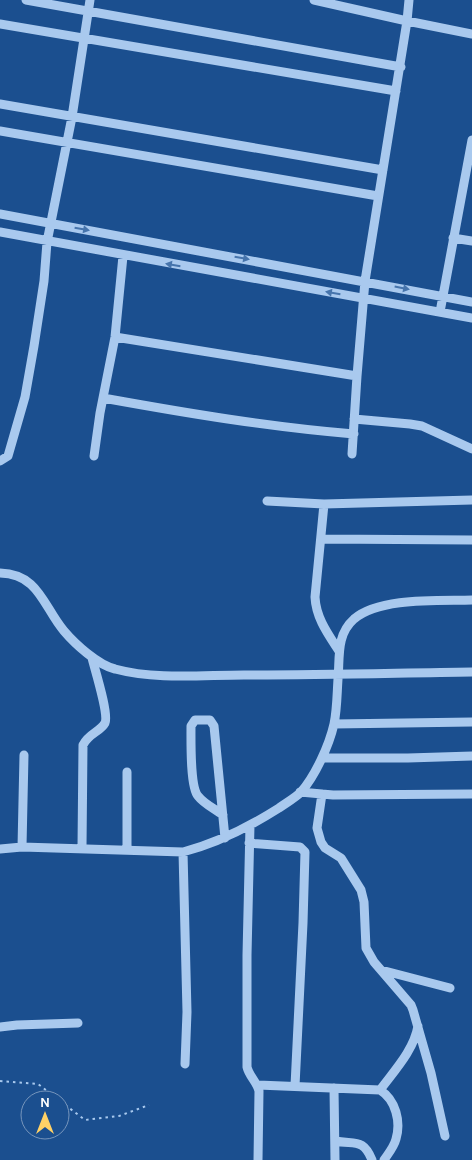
<svg xmlns="http://www.w3.org/2000/svg" width="472" height="1160" font-family="Karla,sans-serif">
  <rect width="100%" height="100%" fill="#1b4f8f"/>
  <g fill="none" stroke-linecap="round" stroke-linejoin="round">
    <!-- path -->
    <path stroke="#a9c9ee" stroke-width="2" stroke-dasharray="2.5 4" stroke-linecap="butt" d="M0 1081 38 1084 59 1100
      M60 1101 85 1120 119 1116 149 1105"/>
    <!-- minor -->
    <path stroke="#a9c9ee" stroke-width="9" d="M26 0 401 67
      M314 0 407 21 365 281 357 376 352 454
      M409 0 407 21 472 34
      M0 24 396 91
      M0 104 383 170
      M0 131 378 196
      M0 214 472 302
      M0 232 472 318
      M453 238 472 241
      M440 312 472 140
      M115 337 357 376
      M103 398C186 413 269 427 354 434
      M354 419 410 424 422 426 472 449
      M94 456 100 413 115 337 123 256
      M0 461 8 456 25 397 34 346 44 281 47 242 72 117 90 0
      M267 501 324 504
      M322 539 472 540
      M0 573C39 574 43 606 64 631 75 644 98 665 115 669 156 680 202 675 244 675 320 675 396 673 472 672
      M339 651C328 634 316 618 315 597L324 504 472 500
      M334 724 472 722
      M322 758H408L472 756
      M127 772V850
      M300 792 333 795 472 794
      M322 794 317 828 321 842 325 848 341 858 361 890 364 902 366 948 374 962 411 1005 413 1010 431 1073 445 1136
      M223 815C215 809 204 804 198 796 190 787 191 740 191 726L195 720H210L214 726 225 838
      M250 825 247 955V1067C249 1076 257 1082 259 1091L258 1160
      M249 843 300 847 305 852 303 923 295 1086
      M22 847 24 755
      M82 848 83 745C89 733 100 732 105 723 109 714 95 670 92 658
      M0 849 22 847 183 852C218 843 249 827 279 808 286 803 295 798 301 792 315 776 329 746 334 724 337 710 337 694 338 679 340 657 336 635 354 619 380 597 439 601 472 600
      M183 852 187 1012 185 1064
      M381 970 450 988
      M0 1027 17 1025 78 1023
      M258 1085 380 1090C396 1100 401 1122 396 1139 394 1147 388 1154 384 1160
      M334 1088 335 1160
      M380 1090C394 1071 414 1050 418 1026
      M335 1141C355 1145 363 1138 372 1160"/>
  </g>
  <!-- one-way arrows -->
  <defs><path id="oneway-solid" d="M-6-.8H1V-3.2L6.5 0L1 3.2V.8H-6Z" transform="scale(1.25)"/></defs>
  <g fill="#4674ac">
    <use href="#oneway-solid" transform="translate(82 229) rotate(10)"/>
    <use href="#oneway-solid" transform="translate(242 258) rotate(10)"/>
    <use href="#oneway-solid" transform="translate(173 265) rotate(-170)"/>
    <use href="#oneway-solid" transform="translate(402 288) rotate(11)"/>
    <use href="#oneway-solid" transform="translate(333 293) rotate(-170)"/>
  </g>
  <!-- north arrow -->
  <g transform="translate(45 1115)"><circle r="24" fill="#1b4f8f" stroke="#7695bc"/>
  <path d="M0-4L9 19L0 12L-9 19Z" fill="#ffd166"/>
  <text y="-8" font-size="14" font-weight="bold" text-anchor="middle" fill="#ffffff">N</text>
  </g>
</svg>
